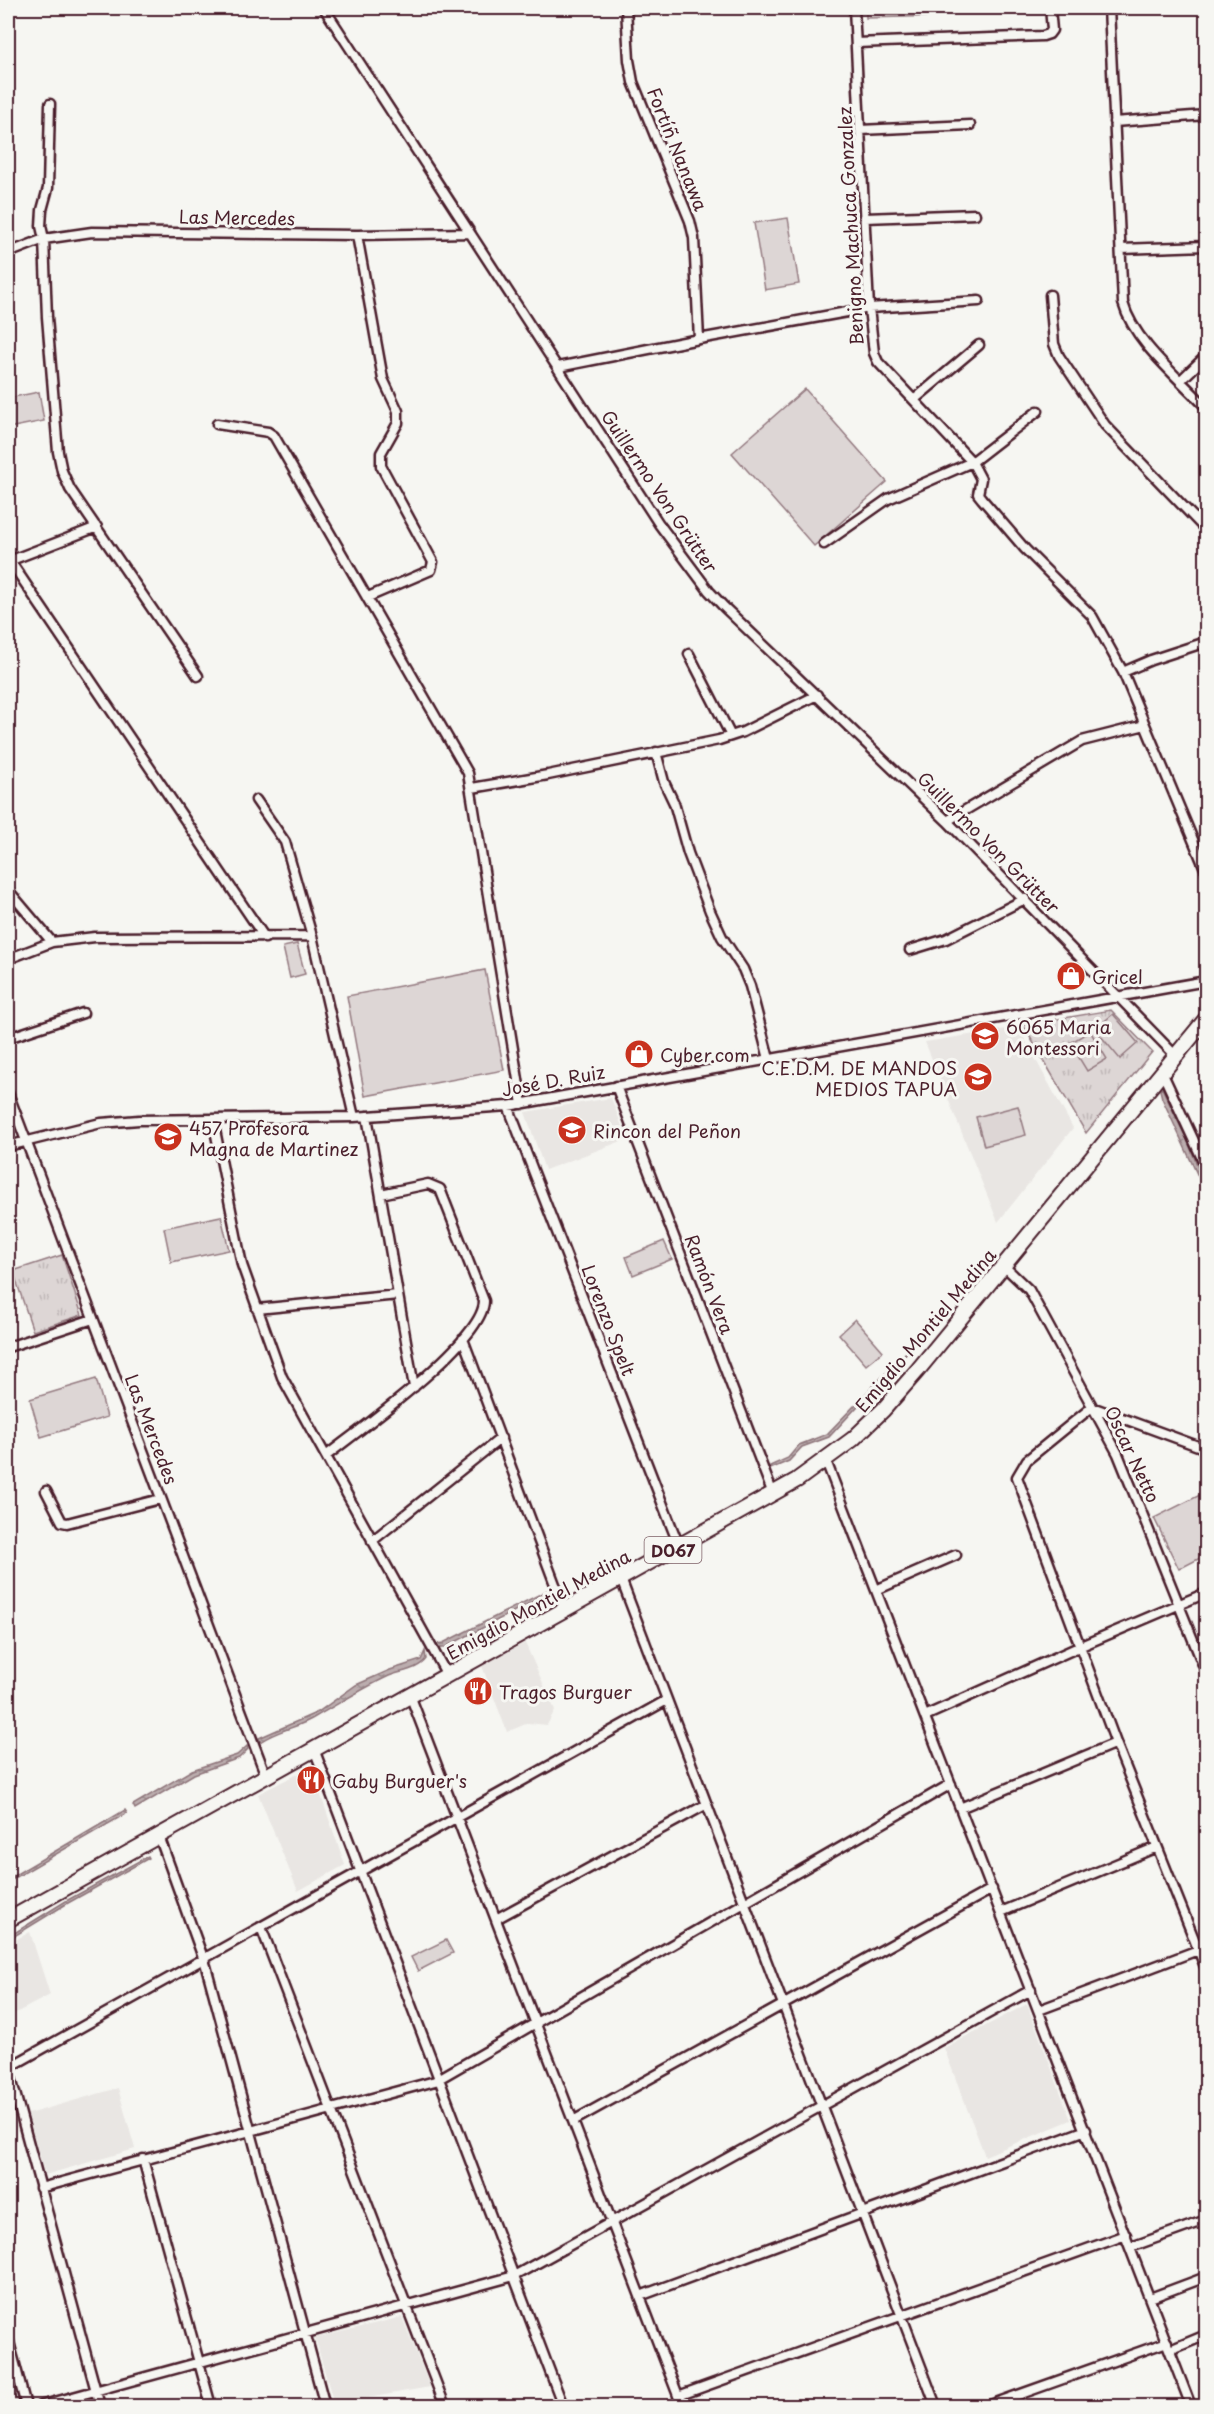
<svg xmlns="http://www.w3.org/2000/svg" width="1214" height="2414" font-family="'Playpen Sans',sans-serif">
  <defs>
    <pattern id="grass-tufts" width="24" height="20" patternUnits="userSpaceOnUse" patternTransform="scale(1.5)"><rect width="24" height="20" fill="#ddd6d5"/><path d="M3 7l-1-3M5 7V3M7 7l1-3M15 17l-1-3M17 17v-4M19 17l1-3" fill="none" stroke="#bfb7b7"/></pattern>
    <pattern id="water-ripples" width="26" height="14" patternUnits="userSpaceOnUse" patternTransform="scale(1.5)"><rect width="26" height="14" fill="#bbadae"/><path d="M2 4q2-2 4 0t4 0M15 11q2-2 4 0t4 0" fill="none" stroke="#9a8c8e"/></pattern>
  </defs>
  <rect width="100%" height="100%" fill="#f6f6f2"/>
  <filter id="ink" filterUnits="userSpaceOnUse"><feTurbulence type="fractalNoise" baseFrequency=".0167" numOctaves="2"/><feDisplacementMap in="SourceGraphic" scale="12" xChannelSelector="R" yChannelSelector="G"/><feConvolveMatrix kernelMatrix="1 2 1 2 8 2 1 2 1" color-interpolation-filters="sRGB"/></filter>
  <g filter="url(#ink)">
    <!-- built -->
    <path fill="#e9e6e3" d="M1018 1027 1073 1128 998 1222 925 1042Z
      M611 1098 627 1139 545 1170 525 1112Z
      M525 1643 555 1710 547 1725 528 1723 507 1732 482 1666Z
      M311 1767 345 1865 298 1891 258 1794Z
      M30 1932 50 1995 8 2017V1944Z
      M1027 2004 1071 2120 985 2156 944 2048Z
      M118 2088 135 2149 45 2175 28 2114Z
      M402 2317 430 2387 334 2404 315 2338Z"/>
    <!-- grass -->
    <path fill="url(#grass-tufts)" stroke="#947a80" stroke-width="1.5" d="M1111 1010 1152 1052 1086 1133 1023 1025Z
      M62 1255 82 1315 33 1331 13 1271Z
      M8 2354 21 2404V2406H8Z"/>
    <!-- pitch -->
    <path fill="#ddd6d5" stroke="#947a80" stroke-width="1.5" d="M866 8H943V16L866 18Z
      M788 218 799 284 765 290 754 223Z
      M805 389 887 482 814 546 732 453Z
      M39 392 44 421 8 428V398Z
      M297 944 305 974 290 978 283 947Z
      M485 970 504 1070 365 1096 347 996Z
      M1113 1014 1138 1043 1120 1059 1095 1029Z
      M1090 1031 1107 1059 1087 1071 1070 1043Z
      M1018 1106 1026 1135 984 1146 976 1117Z
      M221 1216 229 1250 171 1262 164 1228Z
      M664 1241 672 1259 633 1275 626 1257Z
      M855 1319 883 1351 866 1365 839 1334Z
      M96 1379 107 1417 41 1437 30 1399Z
      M1206 1492V1555L1179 1569 1154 1518Z
      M446 1940 453 1953 418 1971 411 1957Z"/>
    <!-- water -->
    <path fill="url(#water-ripples)" stroke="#8e747a" stroke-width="1.5" d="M330 8 476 231 475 232H474Z
      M1162 1088 1188 1142 1206 1187V1199L1203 1187 1162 1098 1160 1090Z
      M931 1324 932 1326 829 1437 802 1447 789 1461 770 1469V1466L788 1458 799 1445 827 1434 912 1346Z
      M552 1588 553 1591 444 1648H437L436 1644 443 1643Z
      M425 1651 426 1659C418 1670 401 1671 389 1676 363 1688 340 1703 315 1717 298 1728 277 1730 260 1742L259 1738 318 1712 356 1685 390 1670 421 1660Z
      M247 1746 248 1749 239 1758 194 1774 135 1809 133 1805 192 1770 237 1755Z
      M125 1810 127 1813 8 1882V1879Z
      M148 1856 149 1858 68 1903 8 1940V1937L66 1901Z"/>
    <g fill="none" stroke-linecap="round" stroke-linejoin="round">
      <!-- minor casing -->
      <g stroke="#4a1f2b" stroke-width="13">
        <path id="minor" d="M324 8 659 524 709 591 724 607 947 821 1175 1055
          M854 8 869 308 874 353 878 362 972 462 981 479 978 494 982 499 1025 549 1092 616 1123 672 1206 871
          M1109 8 1123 303C1134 342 1178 377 1206 407
          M856 43 1043 36 1049 34 1052 30 1050 8
          M50 104 48 188 42 210 41 226 44 239 47 317 58 452 62 471 70 489 198 676
          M1114 122 1206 115
          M860 130 970 125
          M865 218 975 214
          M357 235 383 379 398 411V423L381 453V466L433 562 431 570 368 597
          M1121 249 1206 246
          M8 253 44 239 92 232 357 235 470 233
          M1050 295 1054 344 1059 356 1105 425 1206 530
          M699 339 869 308 979 301
          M558 367 699 339 694 238 690 221 633 82 629 60 626 8
          M1181 380 1206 356
          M915 399 979 345
          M217 424 268 432 274 436 468 773 522 1104
          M824 544 888 499 972 462 1038 411
          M8 558 265 938
          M9 561 97 527
          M689 654 731 736
          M1123 672 1151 660 1206 642
          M656 752 664 782 674 803 688 853 710 911 722 937 743 969 750 986 769 1059
          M472 788 548 775 719 740 743 732 817 695
          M256 800 285 842 312 936 354 1117
          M947 821 1082 741 1145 725
          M8 890 52 942
          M910 950 946 939 1025 899
          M8 959 52 942 95 937 312 936
          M8 1038 83 1013
          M1162 1072 1206 1167
          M616 1086 773 1494
          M8 1093 266 1776
          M508 1106 679 1546
          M367 1116 414 1387
          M213 1120 242 1265 282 1377 447 1675
          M8 1146 101 1123 139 1120 354 1117 508 1106 1206 981
          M1004 1266 1029 1290 1118 1454 1206 1672
          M257 1309 398 1295
          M463 1339 565 1611
          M8 1347 93 1319
          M1206 1449 1092 1407 1027 1460 1017 1477 1116 1743 1206 1969
          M326 1456C359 1430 484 1341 484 1301L440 1189 428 1184 381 1194
          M826 1461 1191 2406
          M46 1491 62 1522 67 1523 160 1499
          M372 1541 501 1438
          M621 1579 936 2406
          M876 1590 956 1555
          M410 1695 682 2406
          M925 1716 1081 1646 1206 1593
          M314 1749 563 2406
          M960 1808 1116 1743
          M159 1836 206 1966 325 2406
          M1001 1912 1157 1847
          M496 1919 707 1804
          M261 1927 445 2406
          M1039 2010 1206 1947
          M8 2067 100 2406
          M8 2068 667 1700
          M573 2121 992 1889
          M143 2159 211 2406
          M40 2188 435 2081 951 1784
          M1131 2247 1206 2220
          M640 2296 1086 2130
          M1150 2298 1206 2277
          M8 2338 26 2406
          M1170 2350 1206 2335
          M678 2396 1126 2235
          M40 2406 514 2276 1031 1990
          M987 2406 1167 2342"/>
      </g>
      <!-- primary casing -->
      <g stroke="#4a1f2b" stroke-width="18">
        <path id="primary" d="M8 1920 797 1480 853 1439 883 1410 917 1371 1206 1019"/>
      </g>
      <!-- minor -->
      <use href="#minor" stroke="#f6f6f2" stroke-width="8"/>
      <!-- primary -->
      <use href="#primary" stroke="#f6f6f2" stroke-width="14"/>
    </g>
  </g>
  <!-- icons -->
  <defs>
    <g id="shop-disc" transform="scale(1.5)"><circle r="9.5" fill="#c8321e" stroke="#f6f6f2"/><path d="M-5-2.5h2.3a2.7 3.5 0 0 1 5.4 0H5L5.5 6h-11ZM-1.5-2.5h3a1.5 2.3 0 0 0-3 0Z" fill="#fff"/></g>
    <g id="school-disc" transform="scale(1.5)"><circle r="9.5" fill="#c8321e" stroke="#f6f6f2"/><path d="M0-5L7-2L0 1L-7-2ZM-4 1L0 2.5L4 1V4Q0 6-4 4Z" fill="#fff"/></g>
    <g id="university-disc" transform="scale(1.5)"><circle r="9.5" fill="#c8321e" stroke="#f6f6f2"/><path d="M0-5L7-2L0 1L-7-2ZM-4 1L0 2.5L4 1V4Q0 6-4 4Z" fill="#fff"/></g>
    <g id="restaurant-disc" transform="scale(1.5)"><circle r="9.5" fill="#c8321e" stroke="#f6f6f2"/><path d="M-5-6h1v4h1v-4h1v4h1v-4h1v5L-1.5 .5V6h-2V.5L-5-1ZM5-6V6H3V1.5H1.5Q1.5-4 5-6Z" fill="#fff"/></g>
  </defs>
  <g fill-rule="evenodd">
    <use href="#shop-disc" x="1071" y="976"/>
    <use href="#school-disc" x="985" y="1036"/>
    <use href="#shop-disc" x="639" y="1054"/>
    <use href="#university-disc" x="978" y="1077"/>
    <use href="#school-disc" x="572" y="1130"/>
    <use href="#school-disc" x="168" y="1137"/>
    <use href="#restaurant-disc" x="478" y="1691"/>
    <use href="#restaurant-disc" x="311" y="1780"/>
  </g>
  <g text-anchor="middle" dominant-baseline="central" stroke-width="6" stroke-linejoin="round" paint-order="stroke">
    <!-- shield labels -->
    <rect fill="#f6f6f2" stroke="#7e6067" stroke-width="1.5" x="644.5" y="1537" width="57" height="26" rx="4.5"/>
    <g font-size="16" font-weight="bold" fill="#4a1f2b">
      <text x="673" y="1550">D067</text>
    </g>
    <!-- street labels -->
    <g font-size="18" fill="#4a1f2b" stroke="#f6f6f2">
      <text transform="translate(678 149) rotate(68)">Fortíñ Nanawa</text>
      <text transform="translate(237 217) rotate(1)">Las Mercedes</text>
      <text transform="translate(850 226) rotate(-93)">Benigno Machuca Gonzalez</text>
      <text transform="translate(660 491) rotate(56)">Guillermo Von Grütter</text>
      <text transform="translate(989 842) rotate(45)">Guillermo Von Grütter</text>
      <text transform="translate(553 1080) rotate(-10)">José D. Ruiz</text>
      <text transform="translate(710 1284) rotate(69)">Ramón Vera</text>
      <text transform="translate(609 1320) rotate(69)">Lorenzo Spelt</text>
      <text transform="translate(925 1330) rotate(-50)">Emigdio Montiel Medina</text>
      <text transform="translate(152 1429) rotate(69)">Las Mercedes</text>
      <text transform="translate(1133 1454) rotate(65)">Oscar Netto</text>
      <text transform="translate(538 1604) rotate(-29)">Emigdio Montiel Medina</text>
    </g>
    <!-- poi labels -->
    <g font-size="18" fill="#4a1f2b" stroke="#f6f6f2" text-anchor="start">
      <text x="1092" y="976">Gricel</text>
      <text x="1006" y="1026">6065 Maria<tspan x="1006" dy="21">Montessori</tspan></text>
      <text x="660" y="1054">Cyber.com</text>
      <text x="957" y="1067" text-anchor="end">C.E.D.M. DE MANDOS<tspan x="957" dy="21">MEDIOS TAPUA</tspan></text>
      <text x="189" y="1127">457 Profesora<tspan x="189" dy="21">Magna de Martinez</tspan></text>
      <text x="593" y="1130">Rincon del Peñon</text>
      <text x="499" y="1691">Tragos Burguer</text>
      <text x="332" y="1780">Gaby Burguer's</text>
    </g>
  </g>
  <!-- margin -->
  <rect width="1214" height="2414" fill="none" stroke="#f6f6f2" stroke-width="30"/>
  <rect x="15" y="15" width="1184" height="2384" fill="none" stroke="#4a1f2b" stroke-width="2" filter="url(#ink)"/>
</svg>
